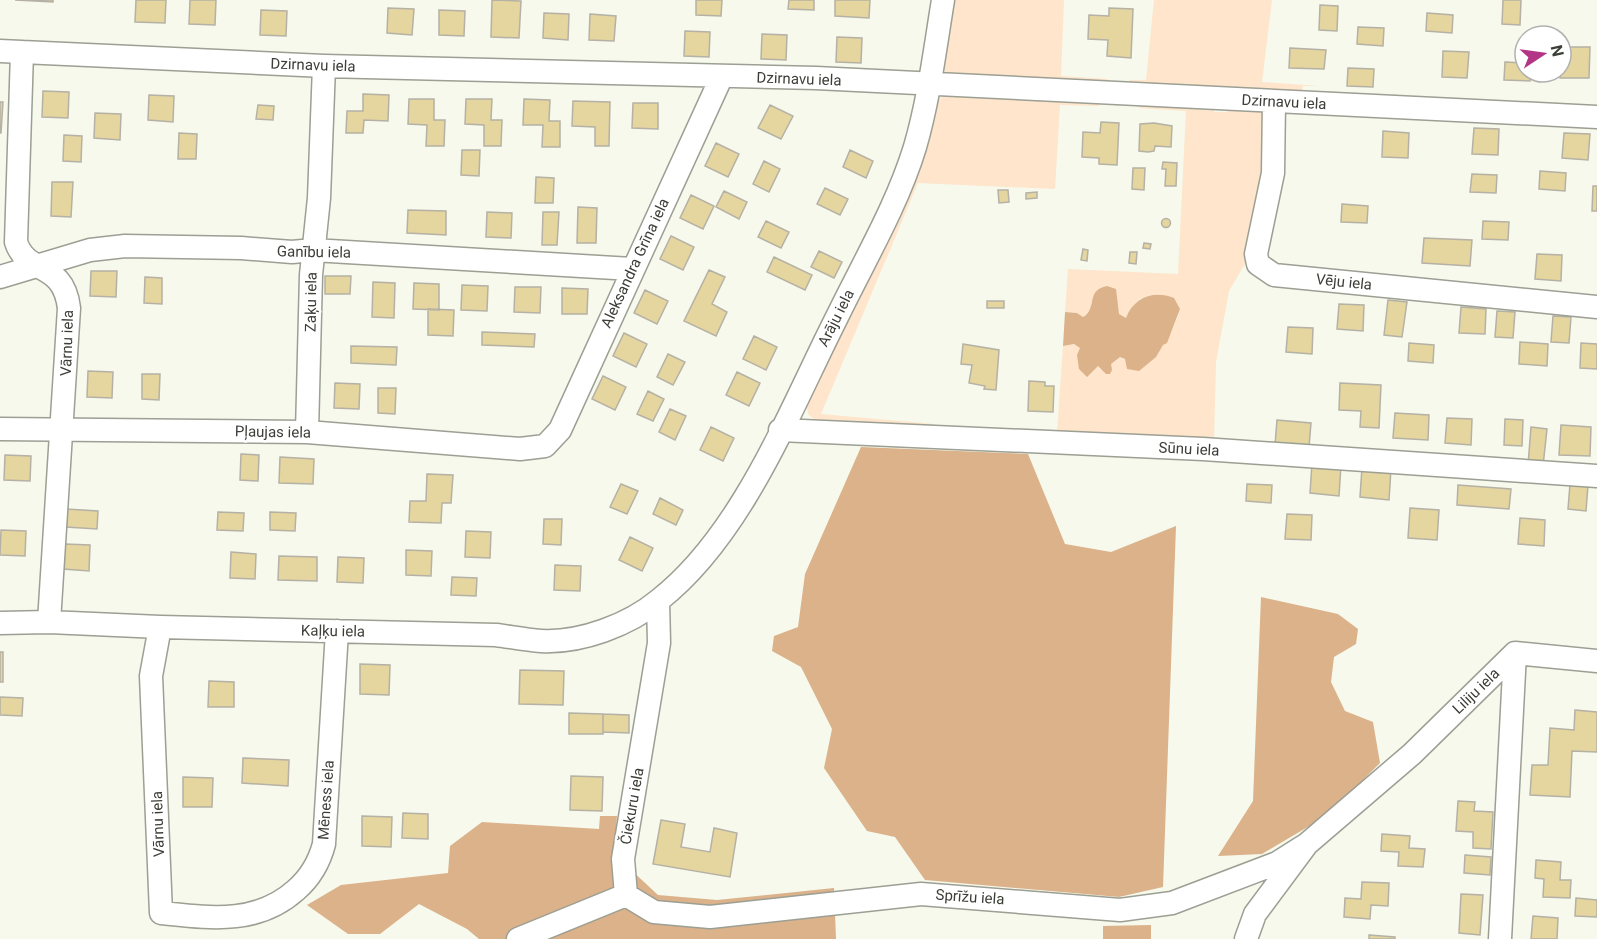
<svg xmlns="http://www.w3.org/2000/svg" width="1597" height="939" font-family="Roboto,sans-serif">
  <rect width="100%" height="100%" fill="#f6f9ec"/>
  <!-- green -->
  <path fill="#fee5cc" d="M951 0H1064L1061 76 1108 79V85L949 77 942 67Z
    M1154 0H1272L1262 82 1319 86H1303L1302 91 1129 86V80H1146Z
    M947 94 1099 102V106L1060 105 1055 189 918 183 821 414 934 424 932 432 818 423 808 414 806 400 937 100Z
    M1140 104 1214 106V112H1227L1228 107 1264 109 1271 128 1249 257 1229 291 1216 362 1214 439 1057 432 1063 346 1074 344 1081 348 1093 368 1098 366 1101 370 1120 357 1141 367C1161 353 1174 332 1180 309L1157 295 1140 299 1126 318 1119 314 1116 303 1091 302 1092 309 1083 317 1077 313 1065 312 1068 269 1178 274 1186 111 1139 108Z"/>
  <!-- forest -->
  <path fill="#dbb28a" d="M1107 286 1116 289 1119 314 1126 318C1134 297 1154 290 1174 298L1180 309 1167 343 1163 345 1156 357 1139 371 1127 369 1125 359 1120 357 1111 364 1112 370 1110 374H1106L1098 366 1087 377 1079 369 1077 355 1080 348 1074 344 1063 346 1065 312 1077 313 1083 317C1098 309 1085 290 1107 286Z
    M861 447 1028 454 1065 544 1111 552 1176 526 1163 887 1119 897 925 880 895 837 867 831 824 768 832 729 801 667 772 651 774 636 798 627 805 574Z
    M1261 597 1338 614 1358 629 1356 644 1334 657 1331 682 1345 711 1373 722 1380 763 1328 815 1262 854 1218 856 1253 801Z
    M600 816H617L614 854 658 895 717 900 834 888 836 939H479L467 929 419 904 380 934H348L307 905 341 885 448 873 450 846 482 822 599 829Z
    M1151 925V939H1103V926Z"/>
  <!-- building -->
  <path fill="#e5d59f" stroke="#b5b1a5" stroke-width="1.5" d="M15 0H53V2Z
    M136 0H166L165 23 135 22Z
    M190 0H216L215 25 189 24Z
    M492 0 521 1 519 38 491 37Z
    M696 0H722L721 16 696 15Z
    M789 0H814V10L788 9Z
    M835 0H870L869 18 835 16Z
    M1503 0H1521L1520 25 1502 24Z
    M1320 5 1338 6 1337 31 1319 30Z
    M388 8 414 9 412 35 387 33Z
    M1109 8 1133 9 1131 58 1107 56 1108 40 1088 39 1089 15 1109 16Z
    M261 10 287 11 286 36 260 35Z
    M439 10 465 11 464 36 439 35Z
    M544 13 569 14 568 40 543 38Z
    M1427 13 1453 15 1452 33 1426 31Z
    M590 14 616 16 614 41 589 40Z
    M1358 27 1384 28 1383 46 1357 44Z
    M685 31 710 32 709 57 684 56Z
    M762 34 787 35 786 60 761 59Z
    M837 37 862 38 861 63 836 62Z
    M1561 47H1590L1589 78H1560Z
    M1290 48 1326 50 1324 69 1289 68Z
    M1443 51 1469 52 1467 78 1442 77Z
    M1505 62 1525 63V72H1530V81L1504 80Z
    M1348 68 1374 69 1373 87 1347 86Z
    M43 91 69 92 68 118 42 117Z
    M363 94 389 95 388 121 364 120 363 133H346L347 111H363Z
    M149 95 174 96 173 122 148 120Z
    M409 99H434V120H445L444 146H426L427 125 408 124Z
    M466 99H492L491 120H502L501 146H484V125L465 124Z
    M524 99 550 100 549 121H560V147H542L543 125H523Z
    M573 101 610 102 609 146H595V127L572 126Z
    M0 102H3L1 133H0Z
    M633 103H658V129L632 128Z
    M258 105 274 106 273 120 256 119Z
    M770 105 793 116 781 139 758 128Z
    M95 113 121 114 120 140 94 138Z
    M1101 122 1119 123 1117 165 1099 164V158L1082 157 1083 132 1100 133Z
    M1154 123 1172 126 1171 147 1155 146 1154 151 1148 152 1139 151 1140 124Z
    M1474 128 1499 129 1498 155 1472 154Z
    M1383 131 1409 133 1408 158 1382 157Z
    M179 133 197 134 196 159H178Z
    M1564 133 1590 134 1588 160 1562 158Z
    M64 135 82 136 81 162 63 161Z
    M716 143 739 154 728 177 705 166Z
    M462 150H480L479 176 461 175Z
    M850 150 873 161 866 178 843 167Z
    M764 161 780 169 769 192 753 184Z
    M1163 162 1177 163 1176 186H1165L1166 169H1162Z
    M1133 168H1145L1144 190 1132 189Z
    M1540 171 1566 173 1565 191 1539 189Z
    M1472 174 1497 175 1496 193 1470 192Z
    M536 177 554 178 553 203H535Z
    M52 182H73L71 217 51 216Z
    M1593 186H1597V211H1592Z
    M825 188 848 199 840 215 817 204Z
    M998 190H1008L1009 202 999 203Z
    M724 191 747 202 739 219 716 207Z
    M1037 192V198L1026 199V193Z
    M691 195 714 206 703 229 680 218Z
    M1342 204 1368 206 1367 223 1341 222Z
    M578 207 597 208 596 243H577Z
    M408 210 446 211V235L407 233Z
    M487 212 512 213 511 238 486 237Z
    M543 212H559L557 245H542Z
    M1161.5 223a4.5 4.5 0 1 1 9 0a4.5 4.5 0 1 1-9 0Z
    M766 221 789 232 781 248 758 237Z
    M1483 221 1509 222 1508 240 1482 239Z
    M671 236 694 247 683 270 660 259Z
    M1424 238 1472 240 1470 266 1422 263Z
    M1144 243 1151 244 1150 249 1143 248Z
    M1083 249 1088 250 1087 261 1081 260Z
    M819 251 842 262 834 278 811 267Z
    M1130 252H1137L1136 264 1129 263Z
    M1537 254 1562 255 1561 281 1535 279Z
    M774 257 812 275 805 290 767 272Z
    M709 270 725 277 712 304 727 312 716 336 684 321Z
    M91 271H117L116 297 90 296Z
    M325 276H351L350 294H325Z
    M145 277 162 278V304L144 303Z
    M373 282 395 283 394 318 372 317Z
    M414 283 439 284V310L413 309Z
    M462 285 488 286 487 311 461 310Z
    M515 287H541L540 313 514 312Z
    M562 288 588 289 587 314H562Z
    M645 290 668 301 657 324 634 313Z
    M1388 300 1407 302 1402 337 1384 335Z
    M987 301H1004V308H987Z
    M1339 304 1364 305 1363 331 1337 329Z
    M1461 307 1486 309 1485 334 1459 333Z
    M428 309 454 310 453 336 428 335Z
    M1497 311 1515 312 1513 338 1495 337Z
    M1553 316 1571 317 1569 343 1551 342Z
    M1288 327 1313 328 1312 354 1286 352Z
    M482 332 535 334 534 347 482 345Z
    M624 333 647 344 636 367 613 356Z
    M754 336 777 347 766 370 743 359Z
    M1520 342 1548 344 1547 366 1519 364Z
    M1409 343 1434 345 1433 363 1408 361Z
    M1581 343 1597 344V369L1580 368Z
    M963 344 999 350 996 390 984 389 985 386 969 383 972 365 961 364Z
    M351 346 397 347 396 365 351 363Z
    M668 354 685 362 673 385 657 377Z
    M88 371 113 372 112 398 87 397Z
    M737 372 760 383 749 406 726 395Z
    M142 374H160L159 400 142 399Z
    M603 376 626 387 615 410 592 399Z
    M1029 381 1045 382V386H1054L1053 412 1028 411Z
    M335 383 360 384 359 409 334 408Z
    M1340 383 1381 385 1379 428 1360 427 1361 411 1339 410Z
    M378 388H396L395 414 378 413Z
    M648 391 664 399 653 421 637 414Z
    M670 409 686 416 675 440 659 432Z
    M1395 413 1429 415 1428 440 1393 438Z
    M1447 418 1472 419 1471 445 1445 443Z
    M1505 419 1523 420 1522 446 1504 445Z
    M1277 420 1311 423 1309 447 1275 445Z
    M1561 425 1591 427 1590 456 1559 455Z
    M711 427 734 438 723 461 700 450Z
    M1531 427 1547 429 1543 466 1528 465Z
    M241 454 259 455 258 481 240 480Z
    M5 455 31 456 30 481 4 480Z
    M280 457 314 459 313 484 279 483Z
    M1312 463 1341 465 1339 496 1310 493Z
    M1362 467 1391 469 1389 500 1360 497Z
    M427 474 453 475 451 503H442L441 523 409 522 410 501H426Z
    M621 484 638 491 627 514 610 507Z
    M1247 484 1272 485 1271 503 1246 501Z
    M1570 484 1588 485 1586 511 1568 509Z
    M1458 485 1511 489 1509 509 1457 505Z
    M660 498 683 510 676 525 653 514Z
    M1410 508 1439 510 1437 540 1408 538Z
    M66 509 98 511 97 529 66 527Z
    M218 512 244 513 243 531 217 530Z
    M270 512 296 513 295 531 270 530Z
    M1287 514 1312 515 1311 540 1285 539Z
    M1520 518 1545 520 1544 546 1518 544Z
    M544 519H562L561 545 543 544Z
    M1 530 26 531 25 556 0 555Z
    M466 531 491 532 490 558 465 557Z
    M630 537 653 548 642 571 619 560Z
    M65 544 90 545 89 571 63 569Z
    M406 550 432 551 431 576 406 575Z
    M231 552 256 554 255 579 230 578Z
    M279 556 317 557V581L278 580Z
    M338 557 364 558 363 583 337 582Z
    M555 565 581 566 580 591 554 590Z
    M452 577 477 578 476 596 451 595Z
    M0 652H3V682H0Z
    M360 664 390 665 389 695 360 694Z
    M520 670 564 671 563 705 519 704Z
    M209 681 234 682V707H208Z
    M0 697 23 698 22 716 0 715Z
    M1575 710 1597 712V752L1572 751 1570 797 1530 795 1532 765H1548L1550 728 1574 730Z
    M569 713 603 714V734H569Z
    M603 714 629 715V733L603 732Z
    M243 758 289 760 288 786 242 783Z
    M571 776 603 777 602 811 570 810Z
    M183 777 213 778 212 807H183Z
    M1458 801 1475 802 1474 811 1493 812 1491 849 1473 848V832L1456 831Z
    M403 813 428 814V839L402 838Z
    M362 816 392 817 391 847 362 846Z
    M661 820 685 824 681 847 710 852 714 828 737 833 730 877 653 864Z
    M1382 834 1410 836 1409 848 1425 849 1423 867 1398 866 1399 852 1381 851Z
    M1465 855 1491 857 1490 875 1464 873Z
    M1536 860 1561 862 1560 880H1571L1570 898 1543 897 1544 879 1535 878Z
    M1362 882 1389 883 1388 906 1371 905 1370 919 1344 917 1345 898 1361 899Z
    M1461 894 1483 895 1480 935 1459 933Z
    M1576 898 1597 900V917L1575 916Z
    M1533 916 1558 918 1557 939H1531Z
    M1369 935 1395 937V939H1369Z"/>
  <g fill="none" stroke-linecap="round" stroke-linejoin="round">
    <!-- minor casing -->
    <g stroke="#9c9f93" stroke-width="25">
      <path id="minor" d="M0 51 324 66 816 78 1597 117
        M22 52 16 242C27 276 63 260 69 308L49 622
        M1274 102 1273 173 1256 254 1258 264 1274 275 1597 307
        M0 277 90 250 125 246 241 248 292 252 313 250 632 269
        M0 429 307 432 520 449 545 446 560 430 721 78
        M780 430 1203 449 1597 476
        M307 432 311 275 319 198 324 66
        M0 623 49 622 160 627 496 635C511 637 526 640 541 641 581 643 629 625 659 600 742 535 789 412 836 319 863 263 897 206 915 147 929 99 935 49 943 0
        M160 627 151 676 161 913C210 918 257 925 296 890 311 877 319 863 324 844L337 631
        M1515 653 1597 661
        M626 895 654 912 710 917 921 894 1120 910 1172 903 1277 863 1307 844
        M626 895 623 859 659 643 658 601
        M518 939 626 895
        M1246 939 1255 914 1307 844 1412 754 1515 653
        M1500 939 1515 653"/>
    </g>
    <!-- minor -->
    <use href="#minor" stroke="#fff" stroke-width="22"/>
  </g>
  <g text-anchor="middle" dominant-baseline="central" stroke-width="5" stroke-linejoin="round" paint-order="stroke">
    <!-- street labels -->
    <g font-size="15" fill="#3c3e38" stroke="#fff">
      <text transform="translate(313 65) rotate(2)">Dzirnavu iela</text>
      <text transform="translate(799 79) rotate(2)">Dzirnavu iela</text>
      <text transform="translate(1284 102) rotate(3)">Dzirnavu iela</text>
      <text transform="translate(314 252) rotate(1)">Ganību iela</text>
      <text transform="translate(635 263) rotate(-65)">Aleksandra Grīna iela</text>
      <text transform="translate(1344 282) rotate(6)">Vēju iela</text>
      <text transform="translate(311 302) rotate(-89)">Zaķu iela</text>
      <text transform="translate(836 318) rotate(-63)">Arāju iela</text>
      <text transform="translate(67 343) rotate(-88)">Vārnu iela</text>
      <text transform="translate(273 432) rotate(1)">Pļaujas iela</text>
      <text transform="translate(1189 449) rotate(3)">Sūnu iela</text>
      <text transform="translate(333 631) rotate(1)">Kaļķu iela</text>
      <text transform="translate(1476 691) rotate(-44)">Liliju iela</text>
      <text transform="translate(326 800) rotate(-86)">Mēness iela</text>
      <text transform="translate(632 806) rotate(-80)">Čiekuru iela</text>
      <text transform="translate(158 824) rotate(-92)">Vārnu iela</text>
      <text transform="translate(970 897) rotate(4)">Sprīžu iela</text>
    </g>
  </g>
  <!-- north arrow -->
  <g transform="translate(1543 54) rotate(77)"><circle r="28" fill="#ffffff" stroke="#b1b2af" stroke-width="1.5"/>
  <path d="M0-4.5L10 22L0 15L-10 22Z" fill="#b33686"/>
  <text y="-9" font-size="16" font-weight="bold" text-anchor="middle" fill="#3c3e38">N</text>
  </g>
</svg>
